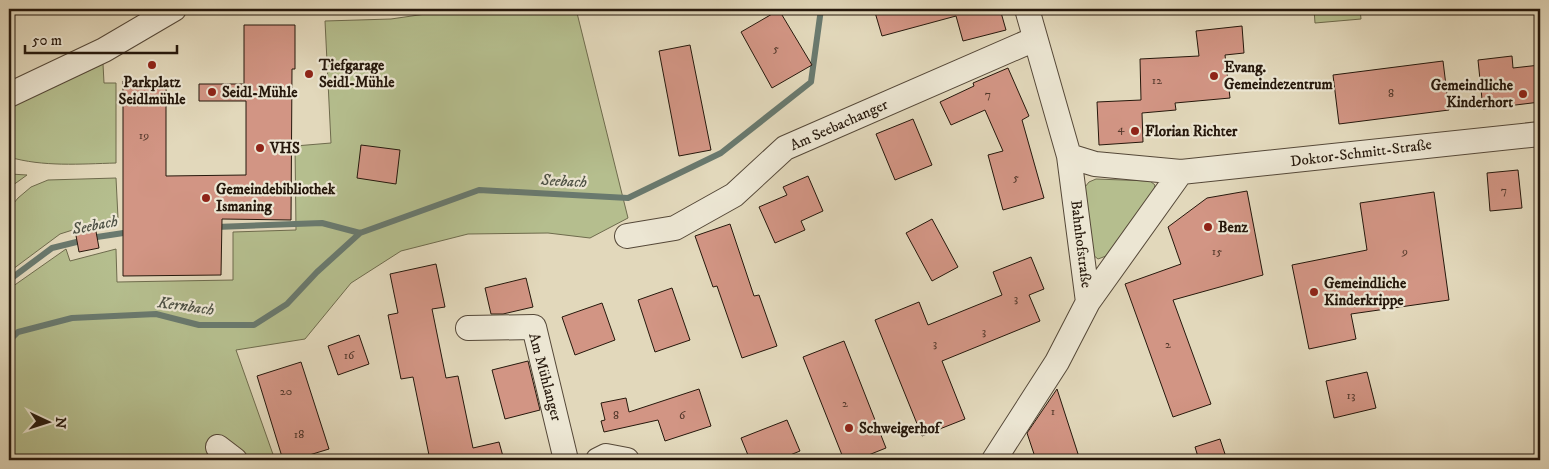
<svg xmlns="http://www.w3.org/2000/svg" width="1549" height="469" font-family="'IM FELL DW Pica',serif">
  <rect width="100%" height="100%" fill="#e2d8bb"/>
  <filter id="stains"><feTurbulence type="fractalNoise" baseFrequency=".004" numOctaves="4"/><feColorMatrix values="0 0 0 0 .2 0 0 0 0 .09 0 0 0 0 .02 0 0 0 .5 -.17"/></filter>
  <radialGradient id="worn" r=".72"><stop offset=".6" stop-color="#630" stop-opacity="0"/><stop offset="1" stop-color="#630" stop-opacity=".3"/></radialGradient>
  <!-- green -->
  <path fill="#b5be8e" stroke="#6e6b4d" d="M460 9H576L628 218 590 238 548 233 468 234 401 251 351 283 305 339 236 350 275 460H9V289L66 249 70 261 116 249 117 282 233 280V232L296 230 295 146 331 143 325 21 391 19Z
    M1314 9H1360L1361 19 1315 23Z
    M103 64 104 83H116V163C80 164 43 167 9 157V108Z
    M9 173 10 174 27 175 9 188Z
    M116 178 118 218 101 221 60 234 9 272V209L18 198 31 187 48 180Z
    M1096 179 1150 181 1155 185 1153 194 1106 256 1098 259 1093 255 1085 187 1089 182Z"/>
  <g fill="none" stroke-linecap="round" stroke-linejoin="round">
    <!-- stream -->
    <path stroke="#69796e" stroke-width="6" d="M216 227 322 223 360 233 479 190 628 198 721 153 811 82 821 9
      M9 280 52 248 97 237 130 232
      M9 341 18 332 72 318 156 314 199 325H254L287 304 317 272 360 233"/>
  </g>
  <!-- building -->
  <path fill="#d29584" stroke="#26180c" d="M874 9H1000L1006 30 963 41 956 16 882 36Z
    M779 10 812 65 772 88 741 32Z
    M244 25H295V69H292L291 220 222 219 221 275 123 276V81H166V176L246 175V101H199V84H244Z
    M1242 26 1244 53 1225 55 1230 98 1175 103 1176 110 1142 113 1143 142 1099 145 1097 102 1141 100 1140 59 1199 56 1196 31Z
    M690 45 711 150 679 156 659 51Z
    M1512 56 1513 68 1540 65V102L1483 109 1478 60Z
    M1443 61 1449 110 1339 124 1333 75Z
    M1008 68 1029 116 1022 120 1044 198 1003 210 988 155 1003 151 985 110 951 125 940 102 974 86 973 83Z
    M913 119 932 165 895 180 876 134Z
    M361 145 400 150 396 184 357 178Z
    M1518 170 1522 208 1490 211 1487 173Z
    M808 176 823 211 801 221 805 230 775 243 759 207 787 195 783 187Z
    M1247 191 1263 275 1173 300 1211 404 1173 417 1125 284 1181 264 1168 227 1207 198Z
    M1434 192 1449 300 1351 314 1356 339 1309 349 1292 265 1367 250 1360 203Z
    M932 219 958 267 932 281 906 233Z
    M730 224 754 296 759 295 777 346 742 358 717 286 713 287 695 236Z
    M95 226 99 248 79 252 75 230Z
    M1031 257 1044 289 1029 295 1040 321 942 361 965 419 922 436 875 320 919 302 928 325 1002 295 993 272Z
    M436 264 445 307 432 309 446 378 458 376 473 448 499 442 504 460H430L413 377 401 379 388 315 398 313 390 274Z
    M526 278 533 307 503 314H491L485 288Z
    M672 288 690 340 655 352 638 300Z
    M602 303 615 340 575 355 562 317Z
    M359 335 369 364 338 375 328 346Z
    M844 341 886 448 856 460H844L803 357Z
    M528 361 540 410 505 419 492 370Z
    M301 362 329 449 293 460H283L257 376Z
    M1367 372 1376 408 1334 418 1326 381Z
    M699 389 711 426 665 441 658 420 604 432 601 421 605 420 601 403 626 398 629 412Z
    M1057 389 1080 460H1036L1027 433Z
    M787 420 800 451 778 460H750L741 438Z
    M1220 439 1227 460H1199L1195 447Z"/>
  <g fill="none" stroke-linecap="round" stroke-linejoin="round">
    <!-- minor casing -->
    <g stroke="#554838" stroke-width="26">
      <path id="minor" d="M1027 9 1069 156 1088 302
        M9 95 104 50 174 9
        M1069 156 1095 164 1181 172 1540 134
        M627 236 675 228 734 195 785 148 1035 39
        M468 328 534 327 566 460
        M218 447 235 460
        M598 460 606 456 627 460
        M994 460 1057 362 1088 302 1181 172"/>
    </g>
    <!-- minor -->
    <use href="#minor" stroke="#ece6d3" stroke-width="24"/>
  </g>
  <!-- markers -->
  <g fill="#8f2418" stroke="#ece6d3" stroke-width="2">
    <circle cx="152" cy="65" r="5"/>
    <circle cx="309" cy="74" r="5"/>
    <circle cx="1214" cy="76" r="5"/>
    <circle cx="212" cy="92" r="5"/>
    <circle cx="1523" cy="94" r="5"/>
    <circle cx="1135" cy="131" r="5"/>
    <circle cx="260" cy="148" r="5"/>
    <circle cx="206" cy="198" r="5"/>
    <circle cx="1208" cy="227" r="5"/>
    <circle cx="1314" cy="292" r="5"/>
    <circle cx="849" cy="428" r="5"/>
  </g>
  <g text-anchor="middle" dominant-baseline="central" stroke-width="4.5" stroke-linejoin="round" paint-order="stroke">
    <!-- number labels -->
    <g font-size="12" fill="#51372a">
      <text x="776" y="48">5</text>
      <text x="1157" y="80">12</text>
      <text x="1391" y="93">8</text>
      <text x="988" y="94">7</text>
      <text x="1121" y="128">4</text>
      <text x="144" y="135">19</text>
      <text x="1016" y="177">5</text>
      <text x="1504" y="190">7</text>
      <text x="1217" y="251">15</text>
      <text x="1405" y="251">9</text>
      <text x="1016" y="298">3</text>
      <text x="984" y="331">3</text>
      <text x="935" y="343">3</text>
      <text x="1168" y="344">2</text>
      <text x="349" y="355">16</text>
      <text x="286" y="391">20</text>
      <text x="1351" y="395">13</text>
      <text x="845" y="403">2</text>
      <text x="1053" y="411">1</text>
      <text x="616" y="415">8</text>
      <text x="682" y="415">6</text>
      <text x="299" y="434">18</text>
    </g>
    <!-- poi labels -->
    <g font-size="15" font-weight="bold" fill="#26180c" stroke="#ece6d3" text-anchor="start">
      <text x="319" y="65">Tiefgarage<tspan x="319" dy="17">Seidl-Mühle</tspan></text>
      <text x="1224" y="67">Evang.<tspan x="1224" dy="17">Gemeindezentrum</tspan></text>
      <text x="152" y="82" text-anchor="middle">Parkplatz<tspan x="152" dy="17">Seidlmühle</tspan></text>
      <text x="1513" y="85" text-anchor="end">Gemeindliche<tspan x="1513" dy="17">Kinderhort</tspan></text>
      <text x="222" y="92">Seidl-Mühle</text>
      <text x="1145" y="131">Florian Richter</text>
      <text x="270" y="148">VHS</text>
      <text x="216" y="189">Gemeindebibliothek<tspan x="216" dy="17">Ismaning</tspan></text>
      <text x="1218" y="227">Benz</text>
      <text x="1324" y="283">Gemeindliche<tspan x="1324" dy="17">Kinderkrippe</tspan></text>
      <text x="859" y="428">Schweigerhof</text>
    </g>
    <!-- street labels -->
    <g font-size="15" fill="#26180c" stroke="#ece6d3">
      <text transform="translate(839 125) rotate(-24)">Am Seebachanger</text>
      <text transform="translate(1361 153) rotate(-7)">Doktor-Schmitt-Straße</text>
      <text transform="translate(1081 244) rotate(83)">Bahnhofstraße</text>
      <text transform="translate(545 377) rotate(75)">Am Mühlanger</text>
    </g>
    <!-- water labels -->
    <g font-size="16" font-style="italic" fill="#4d5145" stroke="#ece6d3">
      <text transform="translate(564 181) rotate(3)">Seebach</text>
      <text transform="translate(95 225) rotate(-11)">Seebach</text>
      <text transform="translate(186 306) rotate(8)">Kernbach</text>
    </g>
  </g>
  <!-- margin -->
  <rect width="1549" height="469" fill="none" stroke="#e2d8bb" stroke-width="30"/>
  <rect x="10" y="10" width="1529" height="449" fill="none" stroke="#26180c" stroke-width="2.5"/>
  <rect x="15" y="15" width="1519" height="439" fill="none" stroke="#26180c"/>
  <!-- north arrow -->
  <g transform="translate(48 422) rotate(94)" stroke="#ece6d3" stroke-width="4" paint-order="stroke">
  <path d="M0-4L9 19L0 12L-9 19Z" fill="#26180c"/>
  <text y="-8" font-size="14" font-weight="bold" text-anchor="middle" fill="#26180c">N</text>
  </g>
  <!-- scale -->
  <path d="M25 45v8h152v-8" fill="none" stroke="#26180c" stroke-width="2.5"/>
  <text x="32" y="45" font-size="15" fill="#26180c" stroke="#ece6d3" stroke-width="4" paint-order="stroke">50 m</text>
  <rect width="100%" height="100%" filter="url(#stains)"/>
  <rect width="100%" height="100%" fill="url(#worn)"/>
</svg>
